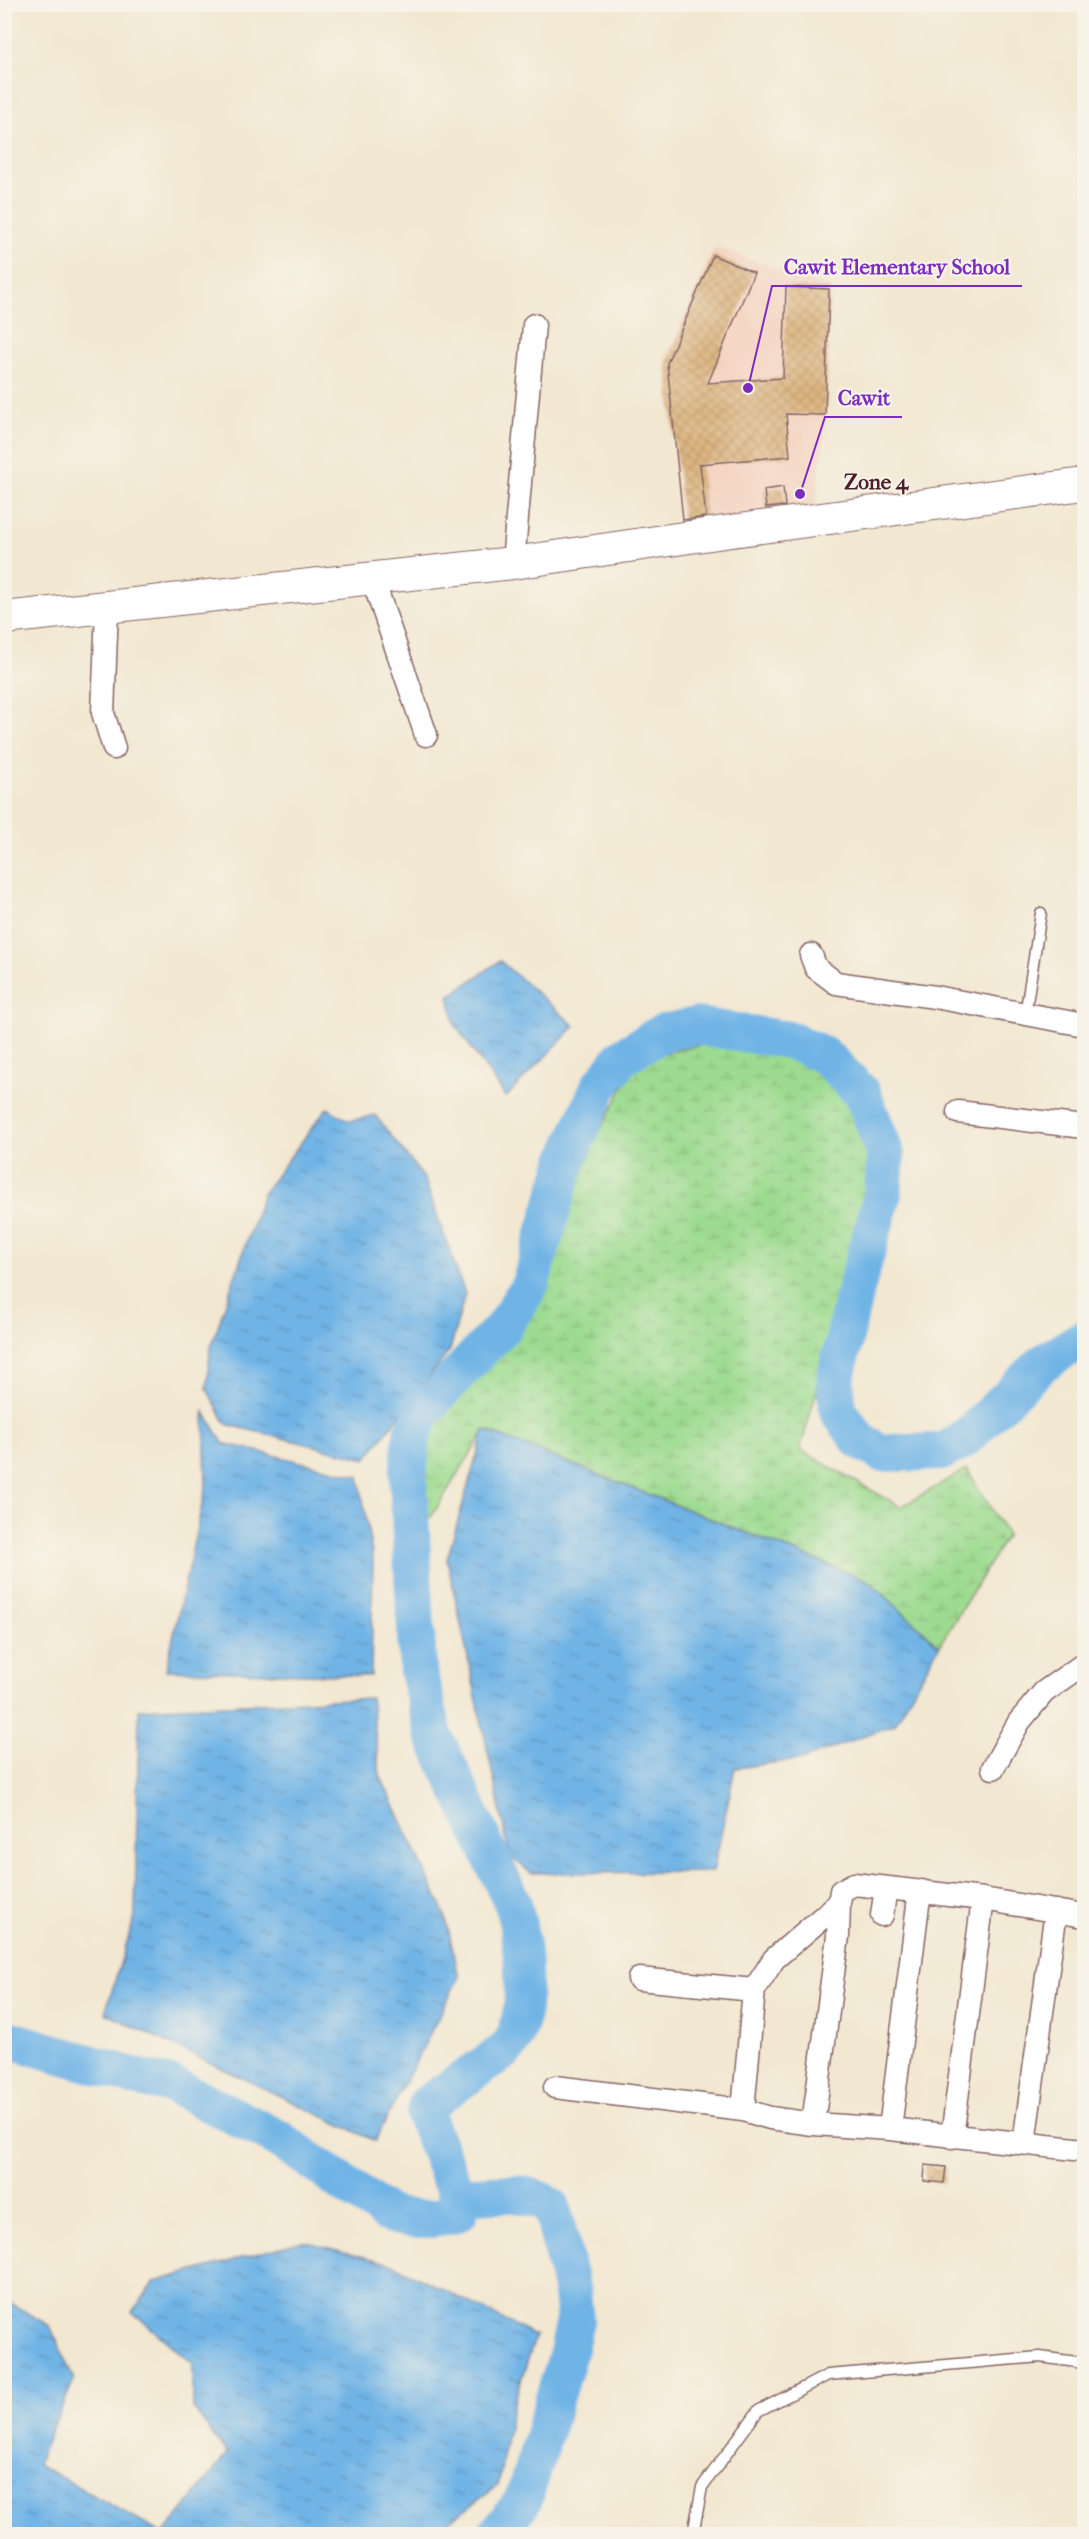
<svg xmlns="http://www.w3.org/2000/svg" width="1089" height="2539" font-family="'IM FELL French Canon',serif">
  <defs>
    <pattern id="wetland-marsh" width="20" height="14" patternUnits="userSpaceOnUse" patternTransform="scale(1.5)"><rect width="20" height="14" fill="#9ddb90"/><path d="M1 5h8M5 5V1M11 12h8M15 12V8" fill="none" stroke="#89bc7c"/></pattern>
    <pattern id="water-ripples" width="26" height="14" patternUnits="userSpaceOnUse" patternTransform="scale(1.5)"><rect width="26" height="14" fill="#70b4e6"/><path d="M2 4q2-2 4 0t4 0M15 11q2-2 4 0t4 0" fill="none" stroke="#5e92bb"/></pattern>
    <pattern id="building-cross-hatch" width="8" height="8" patternUnits="userSpaceOnUse" patternTransform="scale(1.5)"><rect width="8" height="8" fill="#ddb681"/><path d="M0 0l8 8M0 8l8-8" fill="none" stroke="#bf9c70"/></pattern>
  </defs>
  <rect width="100%" height="100%" fill="#f7f3e8"/>
  <filter id="ink" filterUnits="userSpaceOnUse"><feTurbulence type="fractalNoise" baseFrequency=".0167" numOctaves="2"/><feDisplacementMap in="SourceGraphic" scale="12" xChannelSelector="R" yChannelSelector="G"/><feConvolveMatrix kernelMatrix="1 2 1 2 8 2 1 2 1" color-interpolation-filters="sRGB"/></filter>
  <filter id="wash" filterUnits="userSpaceOnUse"><feTurbulence type="fractalNoise" baseFrequency=".008" numOctaves="4" result="noise"/><feDisplacementMap in="SourceGraphic" scale="24" xChannelSelector="R" yChannelSelector="G"/><feGaussianBlur stdDeviation="1.35" result="paint"/><feColorMatrix in="noise" values="0 0 0 0 0 0 0 0 0 0 0 0 0 0 0 0 0 1.4 0 .05"/><feComposite in="paint" operator="in"/></filter>
  <g filter="url(#wash)">
    <rect width="100%" height="100%" fill="#f2e7d0"/>
    <!-- built -->
    <path fill="#f4d3c0" d="M715 247 831 288 826 418 816 505 681 523 666 357Z"/>
    <!-- wetland -->
    <path fill="url(#wetland-marsh)" stroke="#747d5e" stroke-width="1.5" d="M722 1040 825 1067 870 1139 865 1223 800 1450 901 1507 967 1469 1007 1535 939 1646 869 1581 485 1430 420 1535 415 1467 434 1423 537 1297 594 1142 638 1059Z"/>
    <!-- water -->
    <path fill="url(#water-ripples)" stroke="#5d6a88" stroke-width="1.5" d="M500 961 575 1026 506 1097 455 1025 449 996Z
      M327 1108 350 1121 375 1115 424 1178 465 1294 450 1350 366 1459 226 1424 207 1389 210 1350 263 1193Z
      M204 1411 223 1443 359 1476 373 1560 371 1676 166 1670 206 1487Z
      M484 1430 869 1581 939 1646 895 1724 804 1759 735 1768 713 1872 531 1873 510 1856 447 1559Z
      M371 1698 380 1775 445 1914 459 1977 375 2141 105 2013 135 1916 139 1709Z
      M303 2241 392 2264 536 2336 513 2404 498 2486 431 2534H164L227 2454 193 2408V2364L132 2312 155 2282Z
      M5 2300 50 2326 74 2380 37 2464 163 2534H5Z"/>
    <g fill="none" stroke-linecap="round" stroke-linejoin="round">
      <!-- river -->
      <path stroke="#70b4e6" stroke-width="38" d="M4 2038 143 2079 172 2085 276 2137 388 2214C409 2220 438 2222 459 2212L457 2196 425 2116 427 2104 506 2050C533 2022 523 1940 513 1904L434 1736 418 1671 408 1477 412 1435 423 1411 503 1327 530 1285 566 1163 599 1087 622 1057 662 1033 696 1026 789 1040 824 1055 862 1093 886 1155 883 1193 853 1299 835 1382 838 1411 860 1441 882 1453 941 1452 961 1442 1043 1363 1084 1338
        M457 2196C489 2195 525 2187 552 2207L572 2293 575 2320 568 2353 523 2501 496 2534"/>
    </g>
    <g id="blocks">
      <!-- building -->
      <path fill="url(#building-cross-hatch)" d="M713 255 754 273 708 383 783 378 786 287 829 289 825 415 786 414 790 456 700 464 706 517 683 520 667 363Z
        M783 487 785 506 766 508 764 490Z
        M925 2165 946 2167 944 2183 924 2181Z"/>
    </g>
  </g>
  <g filter="url(#ink)">
    <use href="#blocks" fill-opacity="0" stroke="#856565" stroke-width="1.5"/>
    <g fill="none" stroke-linecap="round" stroke-linejoin="round">
      <!-- lane casing -->
      <g stroke="#856565" stroke-width="13">
        <path id="lane" d="M1025 1015 1041 913
          M693 2534 702 2487 758 2411 828 2375 1040 2357 1084 2363"/>
      </g>
      <!-- street casing -->
      <g stroke="#856565" stroke-width="25">
        <path id="street" d="M513 563 534 325
          M373 580 426 735
          M107 608 103 713 114 748
          M811 955 816 968 836 983 935 997 1084 1025
          M958 1112 1084 1127
          M993 1768 1019 1722 1044 1692 1084 1664
          M882 1915 886 1888
          M639 1979 754 1990 774 1959 839 1903 841 1891 854 1884 983 1899 1084 1916
          M555 2087 743 2110 770 2118 813 2124 890 2129 1084 2150
          M743 2110 754 1990
          M813 2124 838 1936 839 1903
          M890 2129 918 1905 922 1891
          M952 2137 983 1899
          M1024 2143 1056 1911"/>
      </g>
      <!-- secondary casing -->
      <g stroke="#856565" stroke-width="34">
        <path id="secondary" d="M4 618 513 563 724 532 1084 484"/>
      </g>
      <!-- lane -->
      <use href="#lane" stroke="#fff" stroke-width="10"/>
      <!-- street -->
      <use href="#street" stroke="#fff" stroke-width="22"/>
      <!-- secondary -->
      <use href="#secondary" stroke="#fff" stroke-width="32"/>
    </g>
  </g>
  <g text-anchor="middle" dominant-baseline="central" stroke-width="4.5" stroke-linejoin="round" paint-order="stroke">
    <!-- neighbourhood labels -->
    <g font-size="21" font-weight="bold" fill="#4a1f2b" stroke="#f7f3e8">
      <text x="876" y="482">Zone 4</text>
    </g>
  </g>
  <!-- callouts -->
  <path fill="none" stroke="#7b2cbf" stroke-width="2" d="M748 388L772 286H1022M800 494L825 417H902"/>
  <g fill="#7b2cbf" stroke="#f7f3e8" stroke-width="2">
    <circle cx="748" cy="388" r="6"/>
    <circle cx="800" cy="494" r="6"/>
  </g>
  <g font-size="21" text-anchor="middle" font-weight="bold" fill="#7b2cbf" stroke="#f7f3e8" stroke-width="4.5" stroke-linejoin="round" paint-order="stroke">
    <text x="897" y="274">Cawit Elementary School</text>
    <text x="864" y="405">Cawit</text>
  </g>
  <!-- margin -->
  <rect width="1089" height="2539" fill="none" stroke="#f7f3e8" stroke-width="24"/>
</svg>
